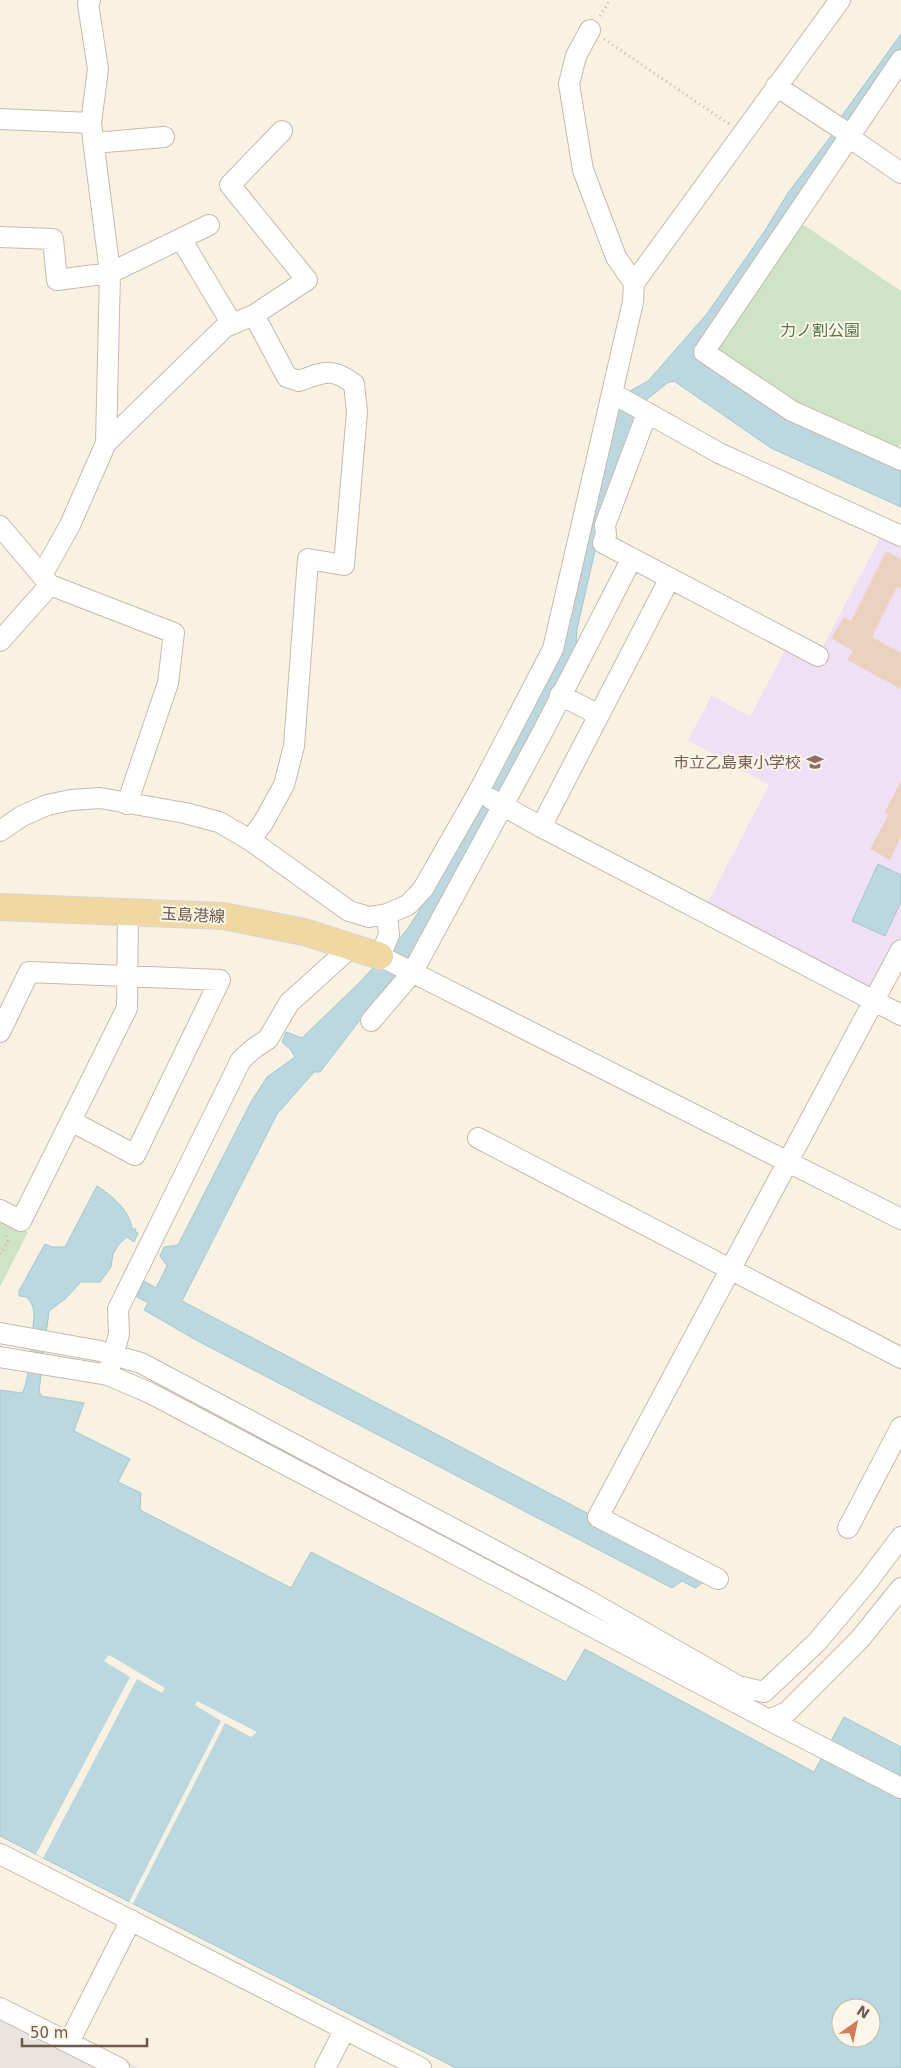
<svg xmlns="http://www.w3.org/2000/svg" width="901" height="2068" font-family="'DejaVu Sans','Noto Sans JP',sans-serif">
  <rect width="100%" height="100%" fill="#f9f2e3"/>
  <!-- industrial -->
  <path fill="#e9e4de" d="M0 1997 139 2068H0Z"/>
  <!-- education -->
  <path fill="#efe0f5" d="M882 534 901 543V942L874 992 707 904 769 785 688 740 712 695 750 717 788 645 816 660Z"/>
  <!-- green -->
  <path fill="#cfe4c4" d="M798 221 901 291V443L899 447 891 449 795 407 719 356 717 345Z
    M0 1218 28 1232 0 1287Z"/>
  <!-- water -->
  <path fill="#bbd8e0" stroke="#a2c7d0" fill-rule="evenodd" d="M901 34V52L696 354 901 465V507L771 448 674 381 667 383 645 401 597 542 577 629 576 646 569 661 421 941 320 1072H314L277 1114 182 1301 587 1513 594 1520 704 1582 695 1588 682 1581 672 1588 196 1340 144 1310 148 1303 137 1297 144 1281 156 1288 167 1266 160 1256 164 1247 178 1245 251 1102 267 1077 295 1057 291 1050 282 1042 286 1032 302 1038 361 981 406 931 442 876 542 683 610 420 619 408 624 406 630 391 648 381 706 315 764 232 788 193 834 132 838 121Z
    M878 864 901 875V902L885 936 852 921Z
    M97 1186C112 1196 130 1210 132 1229H136L135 1231 138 1233 134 1242 127 1237 119 1244 113 1254 111 1267 100 1282H81L65 1299 49 1311 39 1391 41 1396 84 1403 74 1431 130 1459 118 1482 141 1493 140 1510 291 1588 311 1552 566 1682 585 1649 814 1772 844 1717 901 1747V2068H456L0 1836V1390L22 1393C29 1385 33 1328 34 1315 34 1308 31 1302 27 1297L19 1296V1291L45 1244 52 1247H65ZM841 2008H871V2038H841Z"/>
  <!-- pier -->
  <path fill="#f9f2e3" d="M109 1655 165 1688 162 1693 137 1679 43 1858 36 1854 130 1677 104 1661Z
    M197 1701 257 1732 251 1737 225 1723 133 1904 129 1902 221 1721 195 1705Z"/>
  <!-- building -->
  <path fill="#ebd2be" d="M886 551 901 559V589L897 587 872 637 901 653V689L847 660 853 651 831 638 844 617 851 621Z
    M901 781V836L890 860 870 849 889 814 885 812Z"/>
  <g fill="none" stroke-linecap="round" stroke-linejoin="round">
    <!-- minor casing -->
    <g stroke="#c8baac" stroke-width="22">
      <path id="minor" d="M590 30 576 56 569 84 583 170 616 257 634 283
        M901 60 704 352 792 411 901 460
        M776 86 849 134 856 142 901 173
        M0 119 91 123
        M94 143 164 137
        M0 237 53 239 57 280 110 273 209 225
        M181 239 232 324
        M254 315 307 280 230 185 282 131
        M612 393 719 453 901 536
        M647 413 605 525 606 535 603 543 818 656
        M106 443 225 327 254 315 287 377 299 381C323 372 332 367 354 384L357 412 344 565 308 559 294 746 284 785 263 823 250 840
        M0 526 50 585 174 633 168 683 127 804
        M42 575 70 525 106 443 110 273 91 123 98 69 88 4 90 0
        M0 641 50 585
        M560 695 599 715
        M491 799 541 827 901 1015
        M541 827 670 578
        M0 831 22 816 47 805 71 800 100 798 185 813 219 822 250 840 349 911 369 917 387 914 389 935 380 956 901 1219
        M387 914 408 905 423 889 479 791 553 649 633 302 634 283 840 0
        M371 1021 412 973 541 735 632 558
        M0 1032 29 972 220 980 135 1155 71 1121
        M478 1138 901 1358
        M0 1210 21 1221 127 1008 128 912
        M0 1333 100 1351 141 1363 582 1597 738 1686 764 1692 817 1642 868 1581 901 1537
        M0 1357 108 1375 150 1393 769 1720 787 1712 860 1639 901 1588
        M110 1367 119 1334 118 1309 241 1060 253 1049 268 1039 289 1003 350 948
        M848 1528 901 1427
        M718 1579 598 1517 901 950
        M769 1720 901 1788
        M0 1854 421 2068
        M0 2008 119 2068
        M69 2042 131 1920
        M325 2068 345 2029"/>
    </g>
    <!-- major casing -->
    <g stroke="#d9d4d1" stroke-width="28">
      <path id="major" d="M0 907 223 916 304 932 380 956"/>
    </g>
    <!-- path -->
    <path stroke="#cfb6a2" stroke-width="3" stroke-dasharray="1 4" stroke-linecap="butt" d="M600 16 610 0
      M604 39 729 124
      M0 1254 8 1242 5 1233"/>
    <!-- minor -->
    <use href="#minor" stroke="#fff" stroke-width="20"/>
    <!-- major -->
    <use href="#major" stroke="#f0d8a3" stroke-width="26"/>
  </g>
  <!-- icons -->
  <defs>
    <g id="school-bare" transform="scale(1.35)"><path d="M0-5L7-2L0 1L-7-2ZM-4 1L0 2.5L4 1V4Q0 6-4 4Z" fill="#8d6e63" stroke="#fcf6e9" stroke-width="2.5" paint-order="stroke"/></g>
  </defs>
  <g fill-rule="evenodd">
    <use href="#school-bare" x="815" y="762"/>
  </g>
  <g text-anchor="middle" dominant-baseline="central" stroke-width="4" stroke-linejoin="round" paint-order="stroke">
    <!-- park labels -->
    <g font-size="16" fill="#547849" stroke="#fcf6e9">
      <text x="820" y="330">力ノ割公園</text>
    </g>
    <!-- education labels -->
    <g font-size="16" fill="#785e54" stroke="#fcf6e9" text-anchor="end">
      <text x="801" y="762">市立乙島東小学校</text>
    </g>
    <!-- street labels -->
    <g font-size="16" fill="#6e5a4d" stroke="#fcf6e9">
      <text transform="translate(193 915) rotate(3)">玉島港線</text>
    </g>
  </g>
  <!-- north arrow -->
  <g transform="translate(856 2023) rotate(33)"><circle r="24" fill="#fcf6e9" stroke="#c3b8ab"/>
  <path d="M0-4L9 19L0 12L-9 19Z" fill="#d57a57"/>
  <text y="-8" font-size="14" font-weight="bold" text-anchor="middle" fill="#6e5a4d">N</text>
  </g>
  <!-- scale -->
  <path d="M22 2038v8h125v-8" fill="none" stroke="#6e5a4d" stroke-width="2.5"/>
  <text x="30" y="2038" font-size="15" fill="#6e5a4d" stroke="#fcf6e9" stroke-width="4" paint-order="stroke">50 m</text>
</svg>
